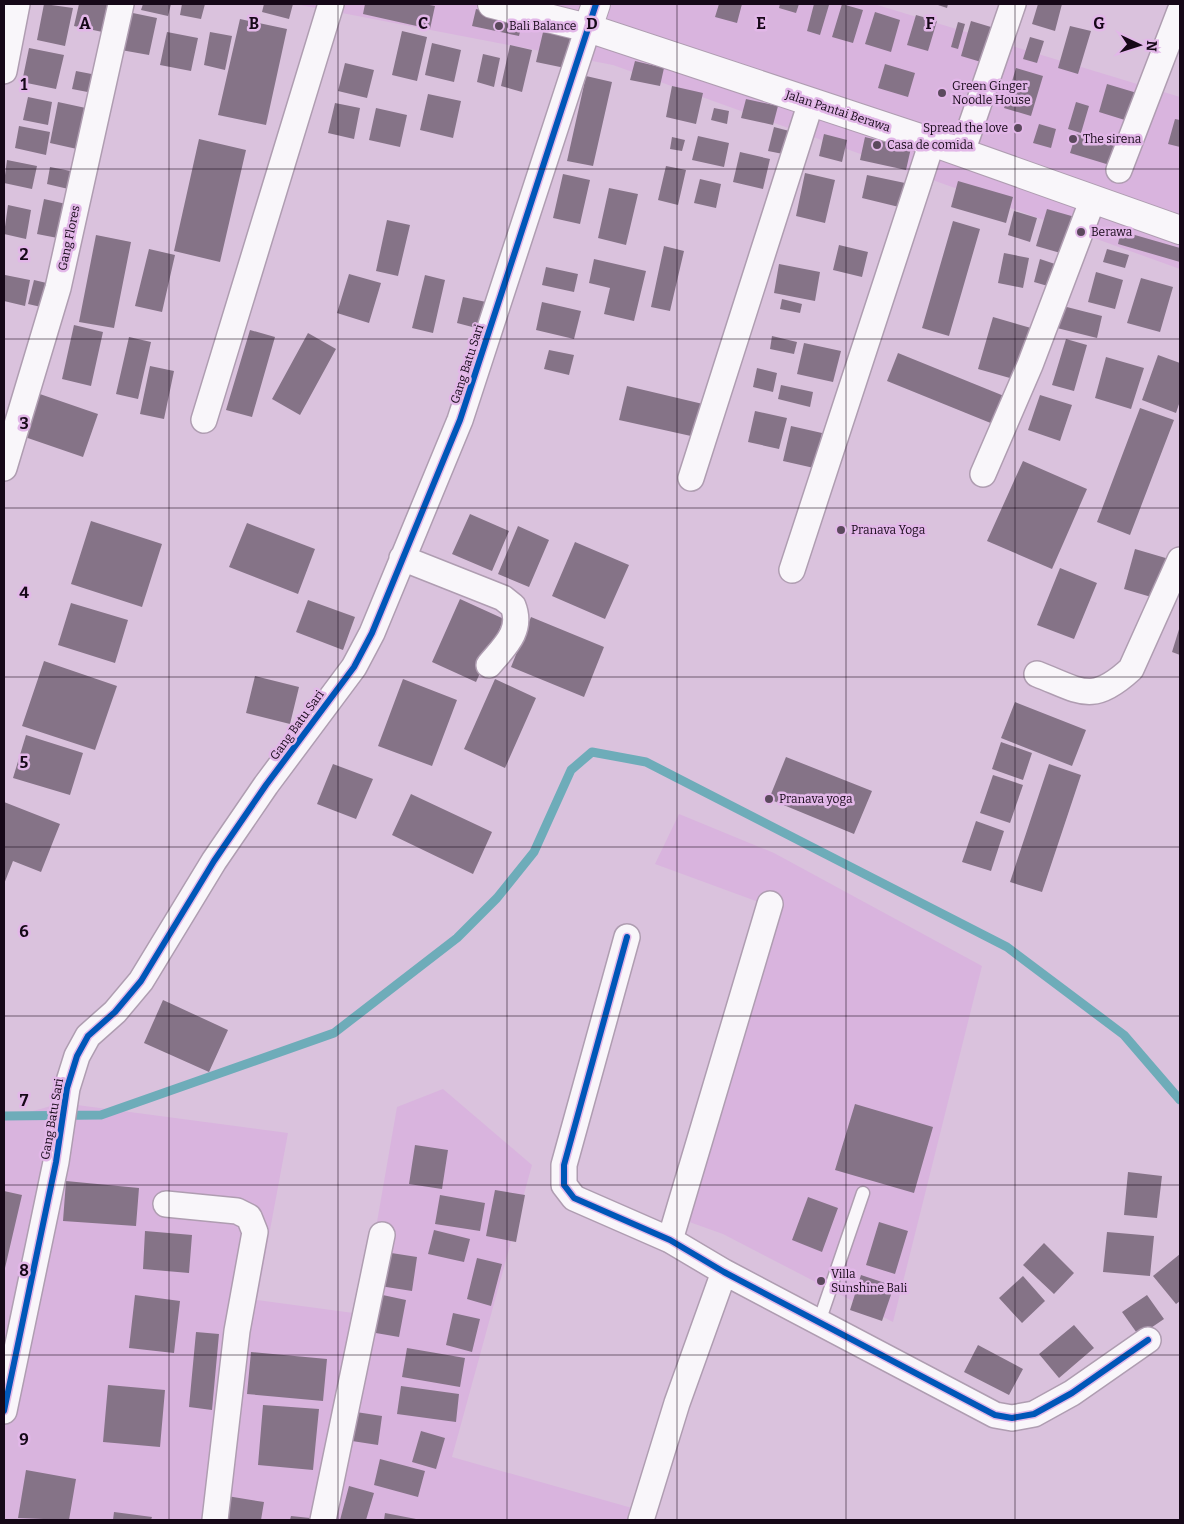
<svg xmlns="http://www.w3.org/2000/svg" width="1184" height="1524" font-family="Bitter,serif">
  <rect width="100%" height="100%" fill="#dac2dd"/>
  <!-- built -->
  <path fill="#d9b4de" d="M295 4H874L1180 97V269L613 65Z
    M679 814 774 853 982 966 893 1322 723 1234 681 1219 764 904 655 864Z
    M443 1089 532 1165 452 1457 639 1510 638 1520H4V1119L62 1103 288 1133 257 1300 361 1314 397 1107Z"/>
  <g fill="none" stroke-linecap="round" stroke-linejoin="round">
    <!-- stream -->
    <path stroke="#6eacb9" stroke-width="9" d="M4 1116 101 1115 334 1033 457 938 497 898 534 852 571 770 592 752 646 762 1007 947 1124 1035 1180 1100"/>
  </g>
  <!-- building -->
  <path fill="#857387" d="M44 4 73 8 65 46 37 40Z
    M79 4H119L112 34 74 26Z
    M143 4H171L168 16 141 10Z
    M182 4H205L201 19 180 15Z
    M264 4H293L289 19 262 12Z
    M365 4H424L435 6 430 29 363 14Z
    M719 4H742L737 23 715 17Z
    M780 4H799L796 13 779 8Z
    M814 4 829 5 820 35 807 31Z
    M842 4 863 10 853 43 832 37Z
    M935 4H948L947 8Z
    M1038 4H1062L1055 31 1032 24Z
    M476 9 523 19 519 36 472 26Z
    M128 12 157 18 149 55 121 50Z
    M875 12 900 20 891 52 865 44Z
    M916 15 937 21 928 51 907 45Z
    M240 19 287 29 266 125 218 115Z
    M971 21 1001 30 991 65 961 56Z
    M958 22 965 24 958 49 951 47Z
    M1070 26 1091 31 1078 74 1058 68Z
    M544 28 572 34 565 68 536 62Z
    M402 31 427 37 417 81 392 75Z
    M167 32 198 38 191 71 160 65Z
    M210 32 232 36 225 70 204 65Z
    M1030 37 1044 41 1037 63 1023 59Z
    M432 43 461 50 454 82 425 75Z
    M510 45 532 50 522 92 501 86Z
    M29 48 64 55 56 89 22 82Z
    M483 54 500 58 494 87 477 82Z
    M635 61 664 68 660 86 630 80Z
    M345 63 374 70 367 98 338 91Z
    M885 64 915 73 908 97 878 88Z
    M1016 68 1043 76 1031 116 1004 108Z
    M76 71 102 76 98 94 72 89Z
    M586 76 612 82 593 166 567 161Z
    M1107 84 1137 93 1128 121 1099 112Z
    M672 86 703 93 696 124 666 117Z
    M428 94 461 101 453 138 420 130Z
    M28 97 52 102 48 125 23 120Z
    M746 99 778 106 773 125 741 118Z
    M58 102 95 110 86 151 50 143Z
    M1076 102 1089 106 1081 133 1068 129Z
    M335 103 360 108 354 139 328 133Z
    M376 108 407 115 400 147 369 140Z
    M714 108 729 111 727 124 711 120Z
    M1175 119 1180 120V147L1168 144Z
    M1039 124 1056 129 1051 148 1033 143Z
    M19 126 50 132 46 155 15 148Z
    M774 127 793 132 788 155 768 151Z
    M824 134 847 140 842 162 819 156Z
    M1076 134 1119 146 1113 166 1070 153Z
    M698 136 729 143 724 167 692 160Z
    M672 137 685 140 682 151 670 149Z
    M865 137 911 148 906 170 860 160Z
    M199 139 246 150 220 262 174 251Z
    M740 152 770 159 763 189 733 182Z
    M7 160 37 166 32 189 4 183Z
    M666 166 686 170 678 205 658 200Z
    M50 167 81 173 77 191 47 184Z
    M805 173 835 180 825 223 796 216Z
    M563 174 590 180 580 224 553 218Z
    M867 175 905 183 899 207 862 198Z
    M700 179 721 184 716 208 694 203Z
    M958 181 1013 197 1006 223 951 207Z
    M609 188 638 194 626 245 598 238Z
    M44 199 75 206 68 240 37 234Z
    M8 205 31 210 26 239 4 234Z
    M1047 209 1082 219 1071 256 1036 246Z
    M1014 211 1037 218 1030 242 1008 235Z
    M387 220 410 225 398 276 376 271Z
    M953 221 980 229 949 336 922 328Z
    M1121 231 1180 248V262L1118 244Z
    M96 235 131 242 114 328 79 322Z
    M839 245 868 252 862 277 833 270Z
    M664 246 684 251 670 311 651 307Z
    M149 249 175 255 162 312 135 306Z
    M1107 249 1129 255 1125 268 1103 262Z
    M1004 253 1029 258 1023 288 998 283Z
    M594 259 646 271 634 321 604 314 610 288 589 283Z
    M1040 259 1064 267 1058 289 1034 282Z
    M779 264 820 272 815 301 774 293Z
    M546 267 578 274 574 292 542 285Z
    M1096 272 1123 280 1115 309 1088 302Z
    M349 274 381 283 369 323 337 313Z
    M5 275 30 280 25 306 4 301Z
    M425 275 445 280 433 333 412 328Z
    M1141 278 1173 287 1160 332 1127 323Z
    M34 280 55 285 50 309 28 304Z
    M463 297 486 302 480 329 457 323Z
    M782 299 802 304 800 313 780 309Z
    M542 302 581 311 574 339 536 330Z
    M1059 305 1102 316 1097 338 1053 327Z
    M993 317 1031 328 1017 380 978 369Z
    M74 325 103 332 91 386 62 379Z
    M250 330 275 337 252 417 226 410Z
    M308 333 336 349 300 415 272 399Z
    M772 336 797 342 794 354 770 349Z
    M129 337 151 342 138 399 116 394Z
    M1066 339 1087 345 1074 391 1052 385Z
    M804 343 841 351 833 382 797 374Z
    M549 350 574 355 569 375 544 369Z
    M898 353 1009 398 998 426 887 381Z
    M1158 355 1180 363V401L1176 413 1142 400Z
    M1106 357 1144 368 1131 409 1095 398Z
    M150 366 174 371 164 419 140 414Z
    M757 368 777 373 773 392 753 387Z
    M781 385 813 392 810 407 778 399Z
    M627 386 707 405 700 438 619 420Z
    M34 392 98 414 83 457 19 435Z
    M1040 395 1072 405 1060 441 1028 430Z
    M1140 408 1174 420 1130 535 1097 522Z
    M755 411 787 418 779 449 748 442Z
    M791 426 822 433 814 468 783 461Z
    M1023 461 1087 489 1052 569 987 541Z
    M470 514 509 531 492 571 452 554Z
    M91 521 162 544 142 607 71 584Z
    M247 523 315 549 298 594 229 567Z
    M518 526 549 540 529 587 498 574Z
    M575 542 629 565 605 619 552 596Z
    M1135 549 1169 559 1158 599 1124 589Z
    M1060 568 1097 583 1074 639 1037 625Z
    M460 599 504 619 476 682 432 662Z
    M308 600 355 617 343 650 296 632Z
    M71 603 128 620 115 663 58 645Z
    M531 617 604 647 584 697 511 667Z
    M1180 626V655L1172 652Z
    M44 661 117 686 95 750 22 726Z
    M255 676 299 687 290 724 246 713Z
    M403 679 457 700 432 766 378 746Z
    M495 679 536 698 505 768 464 749Z
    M1015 702 1086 730 1072 766 1001 738Z
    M26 735 83 753 70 795 13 778Z
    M1001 742 1032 753 1023 780 992 769Z
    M786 757 872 791 854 834 769 799Z
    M333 764 373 779 356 819 317 804Z
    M1049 764 1081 775 1042 892 1010 882Z
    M993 775 1023 785 1010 823 980 813Z
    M411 794 492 832 473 874 392 835Z
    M4 802 60 824 41 872 13 861 4 884Z
    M976 821 1004 831 991 871 962 862Z
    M163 1000 228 1030 209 1072 144 1043Z
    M855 1104 933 1127 914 1193 835 1170Z
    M415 1145 448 1150 442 1189 409 1184Z
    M1128 1172 1162 1176 1157 1218 1124 1215Z
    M66 1181 139 1188 136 1226 63 1221Z
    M495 1190 525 1195 516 1242 486 1236Z
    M4 1191 22 1195 5 1268 4 1267Z
    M440 1195 485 1203 480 1231 435 1224Z
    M808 1197 838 1208 822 1252 792 1240Z
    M879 1222 908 1231 895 1274 866 1265Z
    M434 1230 470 1239 464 1262 428 1254Z
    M145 1231 192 1235 189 1273 143 1269Z
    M1107 1232 1154 1236 1150 1276 1103 1272Z
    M1044 1243 1074 1273 1054 1294 1023 1265Z
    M385 1252 417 1257 412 1291 380 1286Z
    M1180 1254V1301L1176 1304 1153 1276Z
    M477 1258 502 1264 491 1306 467 1299Z
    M861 1275 894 1286 882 1321 850 1310Z
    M1023 1276 1045 1301 1022 1323 999 1298Z
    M378 1294 406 1300 399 1337 370 1332Z
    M135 1295 180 1301 174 1353 129 1348Z
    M1147 1295 1164 1319 1139 1336 1122 1312Z
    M453 1313 480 1319 472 1352 446 1345Z
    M1074 1325 1094 1348 1059 1378 1039 1354Z
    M196 1332 219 1334 212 1410 189 1407Z
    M978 1345 1023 1369 1009 1395 964 1372Z
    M407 1348 465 1358 460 1387 402 1377Z
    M251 1352 327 1359 323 1401 247 1394Z
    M108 1385 165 1390 160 1447 103 1442Z
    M401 1386 459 1394 456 1422 397 1414Z
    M263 1405 319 1409 313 1470 258 1465Z
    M356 1412 382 1416 378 1445 352 1441Z
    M421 1431 445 1438 436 1469 412 1462Z
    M380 1459 425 1471 418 1497 374 1485Z
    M26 1470 76 1479 69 1520 18 1518Z
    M349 1486 374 1493 366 1520H340Z
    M227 1496 264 1502 261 1520H223Z
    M114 1512 152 1517 151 1520H113Z
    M385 1513 416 1519V1520H384Z
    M291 1516 310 1518V1520H290Z"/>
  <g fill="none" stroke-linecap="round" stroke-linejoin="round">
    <!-- service casing -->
    <g stroke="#af9db1" stroke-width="15">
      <path id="service" d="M819 1322 863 1193"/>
    </g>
    <!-- minor casing -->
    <g stroke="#af9db1" stroke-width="28">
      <path id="minor" d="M4 71 17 4
        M962 152 1013 4
        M1119 170 1180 11
        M204 420 331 4
        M4 468 58 288 121 4
        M983 474 1030 365 1093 199
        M691 478 811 102
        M402 558 503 598 513 606C523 631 504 647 489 665
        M792 570 932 142
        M1037 674C1081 691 1092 705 1131 669L1180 560
        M627 937 564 1165V1185L574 1198 670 1240 724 1272 995 1415 1012 1418 1034 1414 1072 1393 1148 1340
        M166 1204 237 1211 249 1217 255 1232 237 1331 215 1520
        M670 1240 770 904
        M4 1411 56 1162 67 1088 77 1056 88 1036 115 1012 141 981 214 861 266 785 354 667 372 633 460 420 588 28
        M323 1520 382 1235
        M641 1520 677 1403 724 1272"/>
    </g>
    <!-- tertiary casing -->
    <g stroke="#af9db1" stroke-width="30">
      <path id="tertiary" d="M492 4 588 28 932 142 1180 230
        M588 28 596 4"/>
    </g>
    <!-- service -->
    <use href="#service" stroke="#f9f6fa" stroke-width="12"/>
    <!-- minor -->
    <use href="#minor" stroke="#f9f6fa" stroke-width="25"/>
    <!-- tertiary -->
    <use href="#tertiary" stroke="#f9f6fa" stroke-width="28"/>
    <!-- cycleway casing -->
    <g stroke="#e2b7e8" stroke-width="9">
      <path id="cycleway" d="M627 937 564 1165V1185L574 1198 670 1240 724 1272 995 1415 1012 1418 1034 1414 1072 1393 1148 1340
        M4 1411 56 1162 67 1088 77 1056 88 1036 115 1012 141 981 214 861 266 785 354 667 372 633 460 420 596 4"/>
    </g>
    <!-- cycleway -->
    <use href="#cycleway" stroke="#0057b8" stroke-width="6"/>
  </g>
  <!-- grid -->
  <path fill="none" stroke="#160818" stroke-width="1" stroke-opacity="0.55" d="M169 4V1520M338 4V1520M507 4V1520M677 4V1520M846 4V1520M1015 4V1520M4 169H1180M4 339H1180M4 508H1180M4 677H1180M4 847H1180M4 1016H1180M4 1185H1180M4 1355H1180"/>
  <!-- markers -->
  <g fill="#5b495d" stroke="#e2b7e8" stroke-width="2">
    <circle cx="499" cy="26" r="5"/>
    <circle cx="942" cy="93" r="5"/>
    <circle cx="1018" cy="128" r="5"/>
    <circle cx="1073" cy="139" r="5"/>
    <circle cx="877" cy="145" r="5"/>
    <circle cx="1081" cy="232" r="5"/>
    <circle cx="841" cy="530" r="5"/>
    <circle cx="769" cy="799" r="5"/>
    <circle cx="821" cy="1281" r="5"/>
  </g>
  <g text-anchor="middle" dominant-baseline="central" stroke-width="5" stroke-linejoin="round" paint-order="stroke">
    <!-- poi labels -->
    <g font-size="12" fill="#160818" stroke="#e2b7e8" text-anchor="start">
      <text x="509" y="26">Bali Balance</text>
      <text x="952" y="86">Green Ginger<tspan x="952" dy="14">Noodle House</tspan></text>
      <text x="1008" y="128" text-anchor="end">Spread the love</text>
      <text x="1083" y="139">The sirena</text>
      <text x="887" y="145">Casa de comida</text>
      <text x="1091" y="232">Berawa</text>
      <text x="851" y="530">Pranava Yoga</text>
      <text x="779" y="799">Pranava yoga</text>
      <text x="831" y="1274">Villa<tspan x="831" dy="14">Sunshine Bali</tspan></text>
    </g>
    <!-- street labels -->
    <g font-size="12" fill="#160818" stroke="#e2b7e8">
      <text transform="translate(838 111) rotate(18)">Jalan Pantai Berawa</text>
      <text transform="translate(69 238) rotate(-78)">Gang Flores</text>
      <text transform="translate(467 364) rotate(-72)">Gang Batu Sari</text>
      <text transform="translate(297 725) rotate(-54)">Gang Batu Sari</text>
      <text transform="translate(52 1119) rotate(-80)">Gang Batu Sari</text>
    </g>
  </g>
  <g font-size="16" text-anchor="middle" font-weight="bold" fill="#160818" stroke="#e2b7e8" stroke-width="5" stroke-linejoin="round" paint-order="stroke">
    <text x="85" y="29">A</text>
    <text x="254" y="29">B</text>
    <text x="423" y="29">C</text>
    <text x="592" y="29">D</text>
    <text x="761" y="29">E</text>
    <text x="930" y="29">F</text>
    <text x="1099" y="29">G</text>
    <text x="24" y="90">1</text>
    <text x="24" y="260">2</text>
    <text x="24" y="429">3</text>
    <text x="24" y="598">4</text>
    <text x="24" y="768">5</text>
    <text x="24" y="937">6</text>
    <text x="24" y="1106">7</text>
    <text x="24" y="1276">8</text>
    <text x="24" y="1445">9</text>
  </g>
  <!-- border -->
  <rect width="1184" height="1524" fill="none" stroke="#160818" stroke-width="10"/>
  <!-- north arrow -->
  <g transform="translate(1139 45) rotate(94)" stroke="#e2b7e8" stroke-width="4" paint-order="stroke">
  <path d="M0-4L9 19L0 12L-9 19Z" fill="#160818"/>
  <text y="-8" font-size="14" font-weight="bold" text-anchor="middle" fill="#160818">N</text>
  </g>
</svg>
